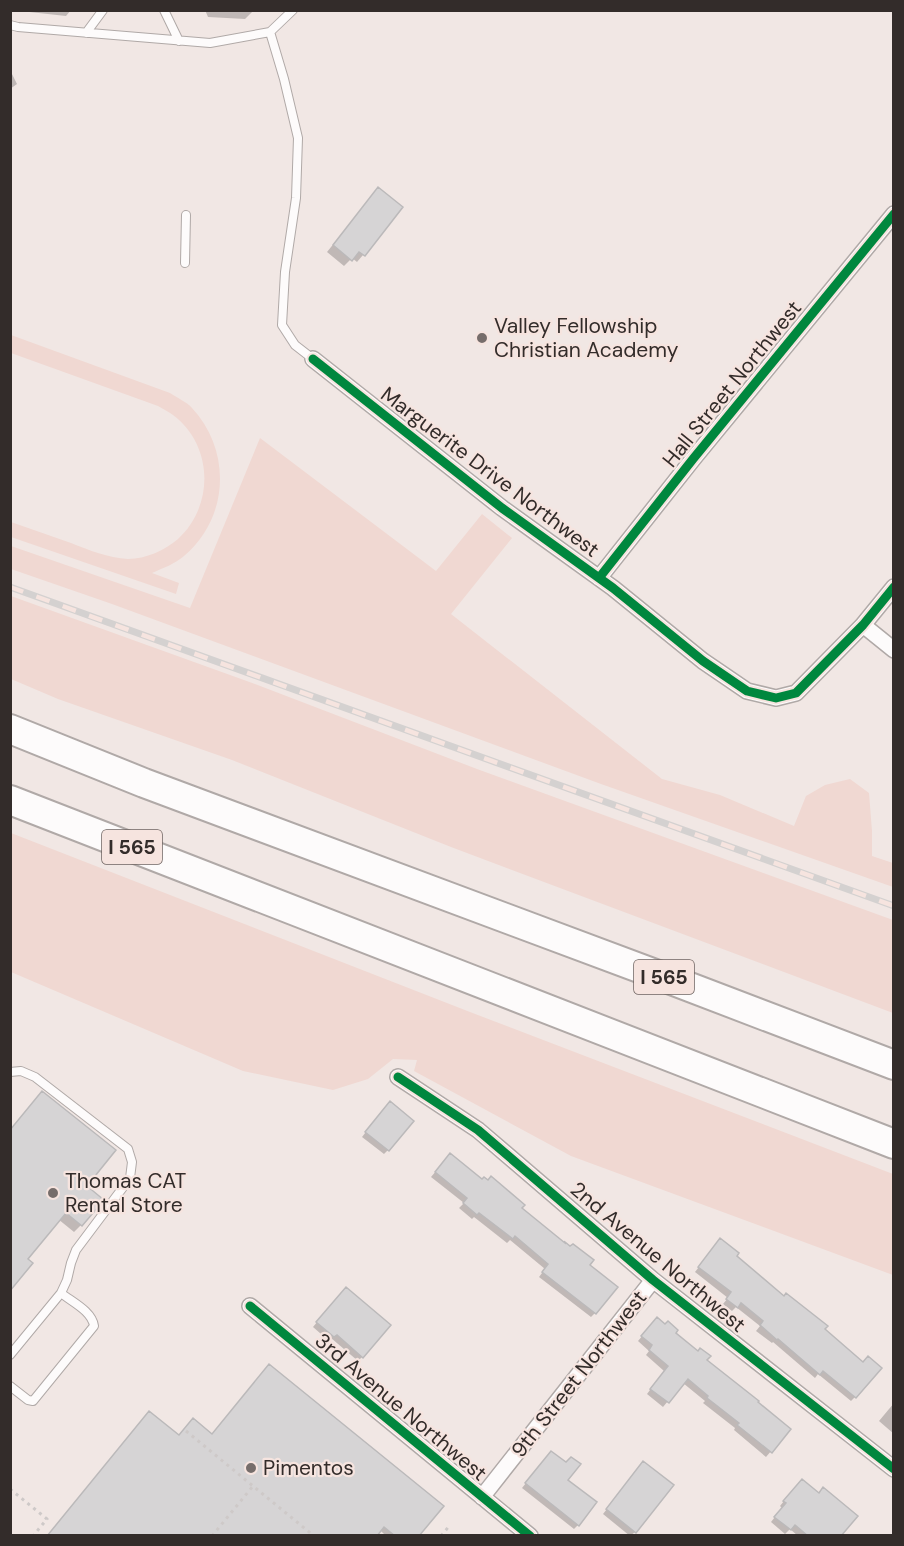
<svg xmlns="http://www.w3.org/2000/svg" width="904" height="1546" font-family="'DM Sans',sans-serif">
  <rect width="100%" height="100%" fill="#f1e7e4"/>
  <!-- green -->
  <path fill="#f0d8d2" d="M11 335 170 393C177 398 187 402 192 408 232 451 229 518 184 556 175 564 163 568 152 573L179 583 176 594 11 537V522C31 529 51 536 71 543 89 550 108 558 128 559 146 559 165 550 178 539 214 506 214 446 173 415 169 412 163 409 158 406L11 353Z
    M260 438 436 571 482 514 512 538 451 614 662 779 720 795 794 826 806 796 825 785 850 779 869 793 872 831V856L893 863V887L601 784 112 604 11 569V546L190 608Z
    M11 596 255 684 477 769 893 920V1013L451 847 232 760 58 699 11 679Z
    M11 833 470 1012 893 1174V1275L571 1156 414 1071 417 1060 393 1059 368 1079 333 1090 243 1071 11 972Z"/>
  <!-- shadow -->
  <path fill="#0003" d="M11 10H71L66 16Z
    M205 10H254L245 19 208 17Z
    M10 70 17 84 10 89Z
    M372 196 363 255 357 262 352 258 344 266 327 252Z
    M385 1107 388 1150 384 1154 362 1137Z
    M10 1131 85 1186 81 1225 74 1232 58 1219 26 1260 10 1289Z
    M446 1159 520 1209 588 1265 595 1313 591 1317 539 1277 545 1269 510 1240 507 1243 474 1217 472 1219 459 1208 464 1203 431 1177Z
    M716 1245 735 1256 823 1329 855 1397 851 1401 818 1374 815 1378 773 1342 772 1343 756 1331 760 1326 736 1307 732 1311 723 1304 728 1298 695 1272Z
    M341 1293 362 1357 358 1361 331 1338 329 1341 313 1327Z
    M653 1323 674 1333 789 1430 766 1457 734 1430 735 1428 703 1403 705 1401 683 1383 663 1407 647 1394 664 1371 646 1355 649 1351 638 1341Z
    M894 1403V1434L879 1421Z
    M212 1435 417 1536H386L380 1530 179 1437Z
    M547 1457 566 1480 578 1525 574 1529 522 1488Z
    M639 1468 635 1532 630 1536 603 1514Z
    M797 1485 839 1536H798L790 1529 785 1534 771 1522 782 1508 780 1506Z"/>
  <!-- building -->
  <path fill="#d6d4d5" stroke="#bbb9ba" stroke-width="1.5" d="M378 187 403 207 365 256 359 252 352 261 333 245Z
    M42 1091 116 1150 87 1186 104 1200 82 1226 66 1213 28 1259 33 1263 10 1291V1130Z
    M390 1101 414 1121 389 1151 365 1132Z
    M450 1153 482 1179 484 1177 488 1180 491 1176 525 1205 522 1208 565 1243V1242L570 1246 573 1244 594 1260 590 1265 618 1287 596 1314 542 1272 548 1264 515 1236 513 1239 479 1213 477 1215 463 1203 467 1198 435 1172Z
    M720 1238 739 1253 737 1256 784 1296 786 1293 828 1326 825 1329 863 1362 868 1356 882 1368 856 1398 823 1371 820 1375 778 1339 777 1340 760 1325 763 1321 741 1303 738 1308 726 1299 731 1292 698 1267Z
    M346 1287 391 1325 363 1358 337 1335 334 1337 316 1322Z
    M657 1317 665 1324 668 1321 678 1330 676 1333 698 1351 700 1348 711 1356 707 1360 759 1401 758 1402 791 1429 772 1453 737 1425 739 1423 707 1398 708 1396 688 1379 669 1403 650 1389 668 1366 649 1350 652 1345 641 1336Z
    M269 1364 444 1506 419 1536H395L384 1527 377 1536H47L149 1411 179 1435 193 1418 212 1434Z
    M551 1451 566 1462 571 1457 581 1464 568 1480 597 1502 579 1526 525 1483Z
    M643 1461 674 1485 636 1533 606 1509Z
    M802 1479 819 1493 823 1487 858 1516 841 1536H808L795 1525 791 1530 774 1517 786 1503 783 1501Z"/>
  <g fill="none" stroke-linecap="round" stroke-linejoin="round">
    <!-- lane casing -->
    <g stroke="#b0a9a7" stroke-width="10">
      <path id="lane" d="M164 10 179 41
        M10 25 18 27 210 43 270 32 293 10
        M270 32 284 79 298 138 296 198 285 272 282 325 295 345 313 359
        M86 33 103 10
        M185 263 186 215
        M10 1072 21 1071 35 1077 128 1149 132 1162 130 1178 76 1250 71 1263 67 1280 61 1293 10 1355
        M10 1386 28 1400 33 1401 94 1326C92 1311 72 1302 61 1293"/>
    </g>
    <!-- street casing -->
    <g stroke="#b0a9a7" stroke-width="18">
      <path id="street" d="M313 359 502 508 613 588 703 661 747 691 776 698 796 693 863 625 894 587
        M599 578 693 459 894 214
        M863 625 894 650
        M398 1077 478 1130 653 1280 894 1469
        M250 1306 530 1536
        M482 1497 653 1280"/>
    </g>
    <!-- highway casing -->
    <g stroke="#b0a9a7" stroke-width="32">
      <path id="highway" d="M10 729 144 783 666 978 894 1065
        M10 800 894 1144"/>
    </g>
    <!-- path -->
    <path stroke="#cec9c8" stroke-width="3" stroke-dasharray="3 4.5" stroke-linecap="butt" d="M186 1431 314 1536
      M10 1489 47 1519 33 1536
      M10 1534 12 1536
      M212 1536 253 1486
      M441 1536 450 1525"/>
    <!-- lane -->
    <use href="#lane" stroke="#fdfbfb" stroke-width="8"/>
    <!-- street -->
    <use href="#street" stroke="#fdfbfb" stroke-width="15"/>
    <!-- highway -->
    <use href="#highway" stroke="#fdfbfb" stroke-width="28"/>
    <!-- rail casing -->
    <g stroke="#d4d1d0" stroke-width="7">
      <path id="rail" d="M10 587 894 906"/>
    </g>
    <!-- rail -->
    <use href="#rail" stroke="#f6e4df" stroke-width="4.5" stroke-dasharray="14" stroke-linecap="butt"/>
    <!-- cycleway casing -->
    <g stroke="#f6e4df" stroke-width="13">
      <path id="cycleway" d="M313 359 502 508 613 588 703 661 747 691 776 698 796 693 863 625 894 587
        M599 578 693 459 894 214
        M398 1077 478 1130 653 1280 894 1469
        M250 1306 530 1536"/>
    </g>
    <!-- cycleway -->
    <use href="#cycleway" stroke="#00873e" stroke-width="9"/>
  </g>
  <!-- markers -->
  <g fill="#766d6b" stroke="#f6e4df" stroke-width="2">
    <circle cx="482" cy="338" r="6"/>
    <circle cx="53" cy="1193" r="6"/>
    <circle cx="251" cy="1468" r="6"/>
  </g>
  <g text-anchor="middle" dominant-baseline="central" stroke-width="4.5" stroke-linejoin="round" paint-order="stroke">
    <!-- shield labels -->
    <g fill="#f6e4df" stroke="#6e6360" stroke-width="1.5">
      <rect x="102" y="830" width="60" height="34" rx="4.5"/>
      <rect x="634" y="960" width="60" height="34" rx="4.5"/>
    </g>
    <g font-size="20" font-weight="bold" fill="#332c2a">
      <text x="132" y="847">I 565</text>
      <text x="664" y="977">I 565</text>
    </g>
    <!-- poi labels -->
    <g font-size="21" fill="#332c2a" stroke="#f6e4df" text-anchor="start">
      <text x="494" y="326">Valley Fellowship<tspan x="494" dy="24">Christian Academy</tspan></text>
      <text x="65" y="1181">Thomas CAT<tspan x="65" dy="24">Rental Store</tspan></text>
      <text x="263" y="1468">Pimentos</text>
    </g>
    <!-- street labels -->
    <g font-size="21" fill="#332c2a" stroke="#f6e4df">
      <text transform="translate(732 384) rotate(-51)">Hall Street Northwest</text>
      <text transform="translate(490 472) rotate(37)">Marguerite Drive Northwest</text>
      <text transform="translate(658 1257) rotate(40)">2nd Avenue Northwest</text>
      <text transform="translate(579 1374) rotate(-52)">9th Street Northwest</text>
      <text transform="translate(401 1407) rotate(40)">3rd Avenue Northwest</text>
    </g>
  </g>
  <!-- border -->
  <rect width="904" height="1546" fill="none" stroke="#332c2a" stroke-width="24"/>
</svg>
